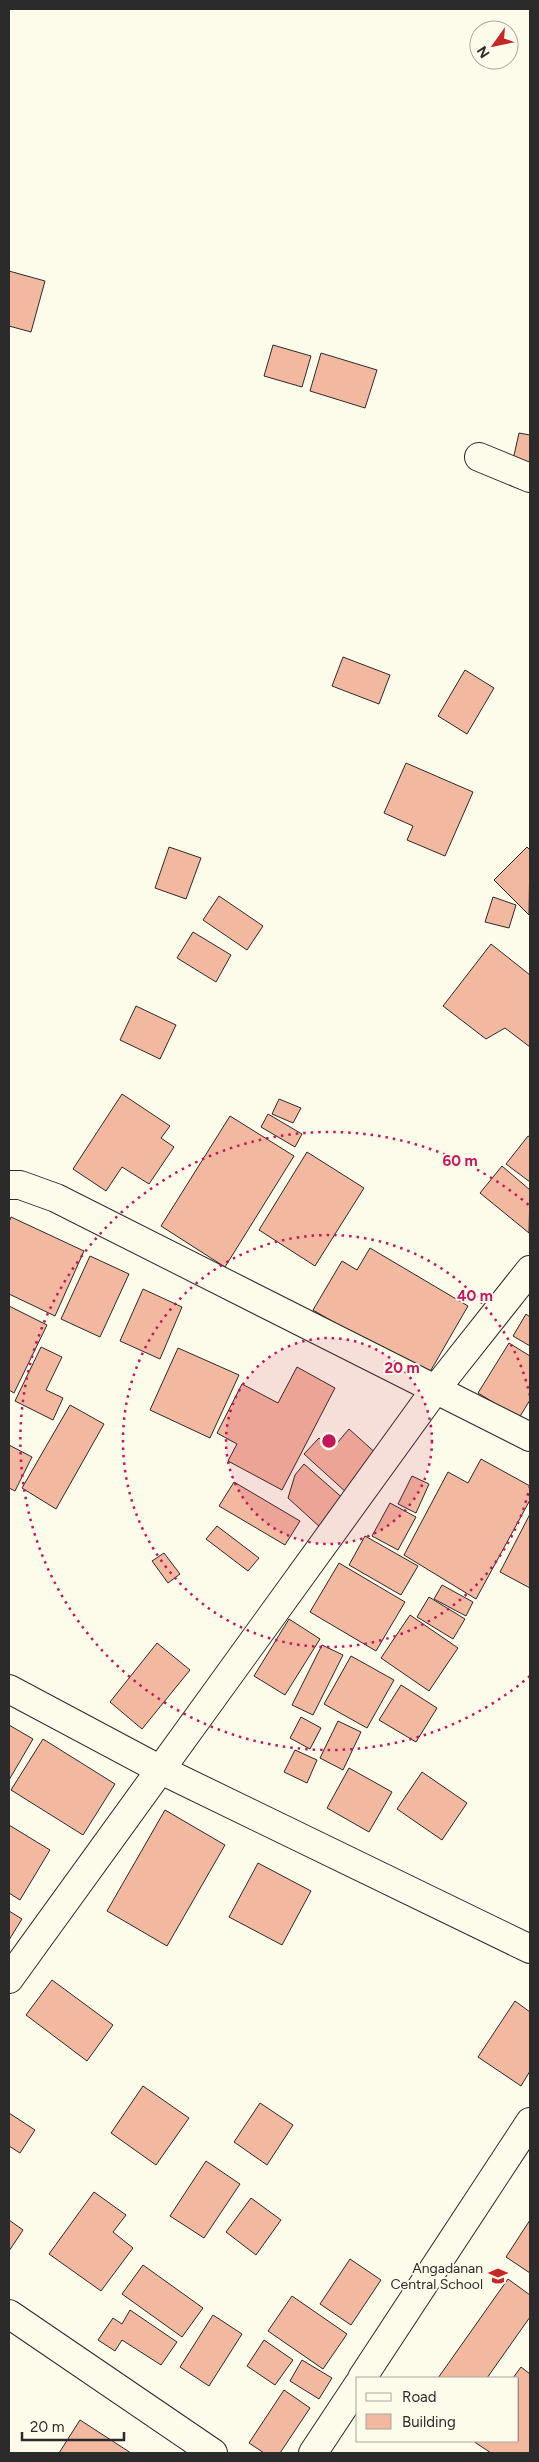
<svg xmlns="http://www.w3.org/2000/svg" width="539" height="2462" font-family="Figtree,sans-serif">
  <rect width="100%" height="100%" fill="#fdfbea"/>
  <!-- building -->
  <path fill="#f2b8a0" stroke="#2b2b2b" d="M9 271 45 281 31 332 9 326Z
    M273 345 311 356 302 387 264 376Z
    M321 353 377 370 365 408 310 391Z
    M519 433 530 435V468L512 464Z
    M343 657 390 675 379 704 332 686Z
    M465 670 494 688 467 734 438 716Z
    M406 763 473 792 445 856 407 840 413 826 384 813Z
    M169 847 201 858 186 899 155 888Z
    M527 847 530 850 529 915 494 880Z
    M219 896 263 926 247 950 203 920Z
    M493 897 516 905 509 928 485 922Z
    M193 932 231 955 216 982 177 958Z
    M491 944 530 975V1047L505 1028 486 1039 443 1006Z
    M136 1006 176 1025 160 1059 120 1040Z
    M122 1094 170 1126 161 1138 174 1147 149 1184 122 1167 106 1191 73 1169Z
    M279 1099 301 1108 293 1123 272 1114Z
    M268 1114 302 1134 295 1147 261 1127Z
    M230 1116 294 1156 225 1267 161 1226Z
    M528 1136 530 1137V1182L506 1164Z
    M307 1152 364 1188 315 1266 259 1230Z
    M502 1166 530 1190 529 1233 480 1193Z
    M11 1217 84 1251 55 1316 9 1294V1222Z
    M370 1248 468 1306 427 1377 313 1310 342 1261 357 1270Z
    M90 1256 129 1274 100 1337 61 1319Z
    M143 1289 182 1307 160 1359 120 1341Z
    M9 1306 47 1325 14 1393 9 1390Z
    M526 1314 530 1317V1346L513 1336Z
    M509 1343 530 1356V1400L519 1418 478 1393Z
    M41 1347 62 1357 46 1390 63 1398 53 1420 15 1401Z
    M178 1348 239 1375 210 1438 150 1410Z
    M297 1367 335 1388 282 1490 228 1461 237 1444 217 1433 242 1384 278 1403Z
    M70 1405 104 1424 56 1509 22 1488Z
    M349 1429 379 1456 347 1493 304 1454 319 1438 332 1449Z
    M9 1445 32 1457 15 1491 9 1488Z
    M481 1459 530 1486V1500L476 1599 404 1555 448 1472 468 1483Z
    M304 1464 346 1501 321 1528 288 1498 295 1475Z
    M412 1476 429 1484 416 1513 398 1504Z
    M234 1482 300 1521 285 1545 219 1506Z
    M390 1503 416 1517 398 1550 372 1536Z
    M530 1514V1588L500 1572Z
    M217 1526 259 1558 248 1571 206 1539Z
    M365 1536 418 1566 401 1595 349 1565Z
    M164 1553 180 1574 168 1583 152 1561Z
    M339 1563 405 1602 376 1651 310 1612Z
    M442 1585 473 1602 466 1616 434 1599Z
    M429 1597 465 1619 453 1639 417 1617Z
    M410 1615 458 1648 429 1691 381 1658Z
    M289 1619 320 1639 285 1695 254 1676Z
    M157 1643 190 1670 142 1729 110 1702Z
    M322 1645 343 1655 313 1715 292 1705Z
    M351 1656 394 1680 367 1728 324 1704Z
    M401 1685 437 1708 416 1742 379 1720Z
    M301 1717 321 1728 310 1749 290 1738Z
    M338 1721 361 1732 343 1770 320 1758Z
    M9 1725 33 1739 9 1780Z
    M43 1739 115 1784 83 1835 11 1790Z
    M295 1750 317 1760 307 1783 284 1772Z
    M349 1768 392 1792 369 1832 327 1808Z
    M422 1772 467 1803 442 1840 397 1809Z
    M165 1810 225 1845 167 1946 107 1911Z
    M9 1825 50 1850 20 1900 9 1893Z
    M258 1863 311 1891 282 1945 229 1917Z
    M9 1911 22 1919 9 1940Z
    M52 1980 113 2025 87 2061 26 2015Z
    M515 2001 530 2012V2071L521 2086 478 2057Z
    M143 2086 189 2118 156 2165 111 2133Z
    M260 2103 293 2125 267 2165 234 2142Z
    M9 2113 35 2130 20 2153 9 2146Z
    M206 2161 240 2184 204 2238 170 2216Z
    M94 2192 126 2215 113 2232 133 2248 101 2291 49 2254Z
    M251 2198 281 2220 256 2255 226 2232Z
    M9 2220 23 2230 9 2251Z
    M530 2220V2273L506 2257Z
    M350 2259 381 2280 351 2325 320 2304Z
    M143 2265 203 2308 182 2337 122 2294Z
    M508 2279 530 2295V2317L487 2378H438Z
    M292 2296 347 2334 323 2369 268 2331Z
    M130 2310 177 2342 161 2365 122 2340 115 2351 98 2340 113 2318 122 2324Z
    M213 2315 242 2334 209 2386 180 2367Z
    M264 2340 293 2360 275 2385 247 2366Z
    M302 2360 332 2378 319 2399 290 2381Z
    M521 2367 530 2374V2453H491L473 2441H518V2378H513Z
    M284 2390 310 2408 280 2453H264L249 2443Z
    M80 2420 131 2453H59Z"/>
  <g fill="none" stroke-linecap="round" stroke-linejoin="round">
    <!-- street casing -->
    <g stroke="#2b2b2b" stroke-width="30">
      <path id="street" d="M479 457 530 478
        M9 1185H20L56 1198 530 1437
        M9 1689 161 1770 530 1949
        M9 1979 435 1390 530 1270
        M9 2314 213 2453
        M362 2378 530 2122
        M313 2453 358 2385"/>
    </g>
    <!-- street -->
    <use href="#street" stroke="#fdfbea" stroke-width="28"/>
  </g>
  <!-- distance rings -->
  <circle cx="329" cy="1441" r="103" fill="#c2185b" fill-opacity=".12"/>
  <g fill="none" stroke="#c2185b" stroke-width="2.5" stroke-dasharray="2.5 5">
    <circle cx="329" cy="1441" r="103"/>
    <path d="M530 1486A206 206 0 1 1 530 1396"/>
    <path d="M530 1676A309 309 0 1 1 530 1206"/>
  </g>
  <!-- icons -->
  <defs>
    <g id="school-bare" transform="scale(1.5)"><path d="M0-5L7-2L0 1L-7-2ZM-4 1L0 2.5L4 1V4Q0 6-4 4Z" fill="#c62828" stroke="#fdfbea" stroke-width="2.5" paint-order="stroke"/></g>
  </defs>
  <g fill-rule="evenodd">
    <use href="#school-bare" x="498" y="2276"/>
  </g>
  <g text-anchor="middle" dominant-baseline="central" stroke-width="4" stroke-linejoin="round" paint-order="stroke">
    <!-- poi labels -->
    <g font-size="14" fill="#2b2b2b" stroke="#fdfbea" text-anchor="end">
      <text x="483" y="2268">Angadanan<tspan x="483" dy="16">Central School</tspan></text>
    </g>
  </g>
  <circle cx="329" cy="1441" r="8" fill="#c2185b" stroke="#fdfbea" stroke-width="2.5"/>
  <g font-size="15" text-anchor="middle" font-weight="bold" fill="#c2185b" stroke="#fdfbea" stroke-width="4" stroke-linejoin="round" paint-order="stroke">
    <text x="460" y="1166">60 m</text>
    <text x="475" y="1301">40 m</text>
    <text x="402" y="1373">20 m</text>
  </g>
  <!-- border -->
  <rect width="539" height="2462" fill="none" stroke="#2b2b2b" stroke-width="20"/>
  <!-- legend -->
  <rect x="356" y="2377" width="162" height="65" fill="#fdfbea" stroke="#a9a89e"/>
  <rect x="366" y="2393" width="25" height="8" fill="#fdfbea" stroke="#a9a89e"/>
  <text x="402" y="2402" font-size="15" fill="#2b2b2b">Road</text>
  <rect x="366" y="2414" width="25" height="15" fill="#f2b8a0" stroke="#a9a89e"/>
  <text x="402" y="2427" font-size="15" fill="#2b2b2b">Building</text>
  <!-- north arrow -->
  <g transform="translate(494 45) rotate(237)"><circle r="24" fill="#fdfbea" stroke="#a9a89e"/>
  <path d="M0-4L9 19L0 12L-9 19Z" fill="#c62828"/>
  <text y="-8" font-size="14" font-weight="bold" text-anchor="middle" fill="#2b2b2b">N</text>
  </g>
  <!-- scale -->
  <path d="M22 2432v8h102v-8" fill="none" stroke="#2b2b2b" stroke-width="2.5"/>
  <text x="30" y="2432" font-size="15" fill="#2b2b2b" stroke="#fdfbea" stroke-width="4" paint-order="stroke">20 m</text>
</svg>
